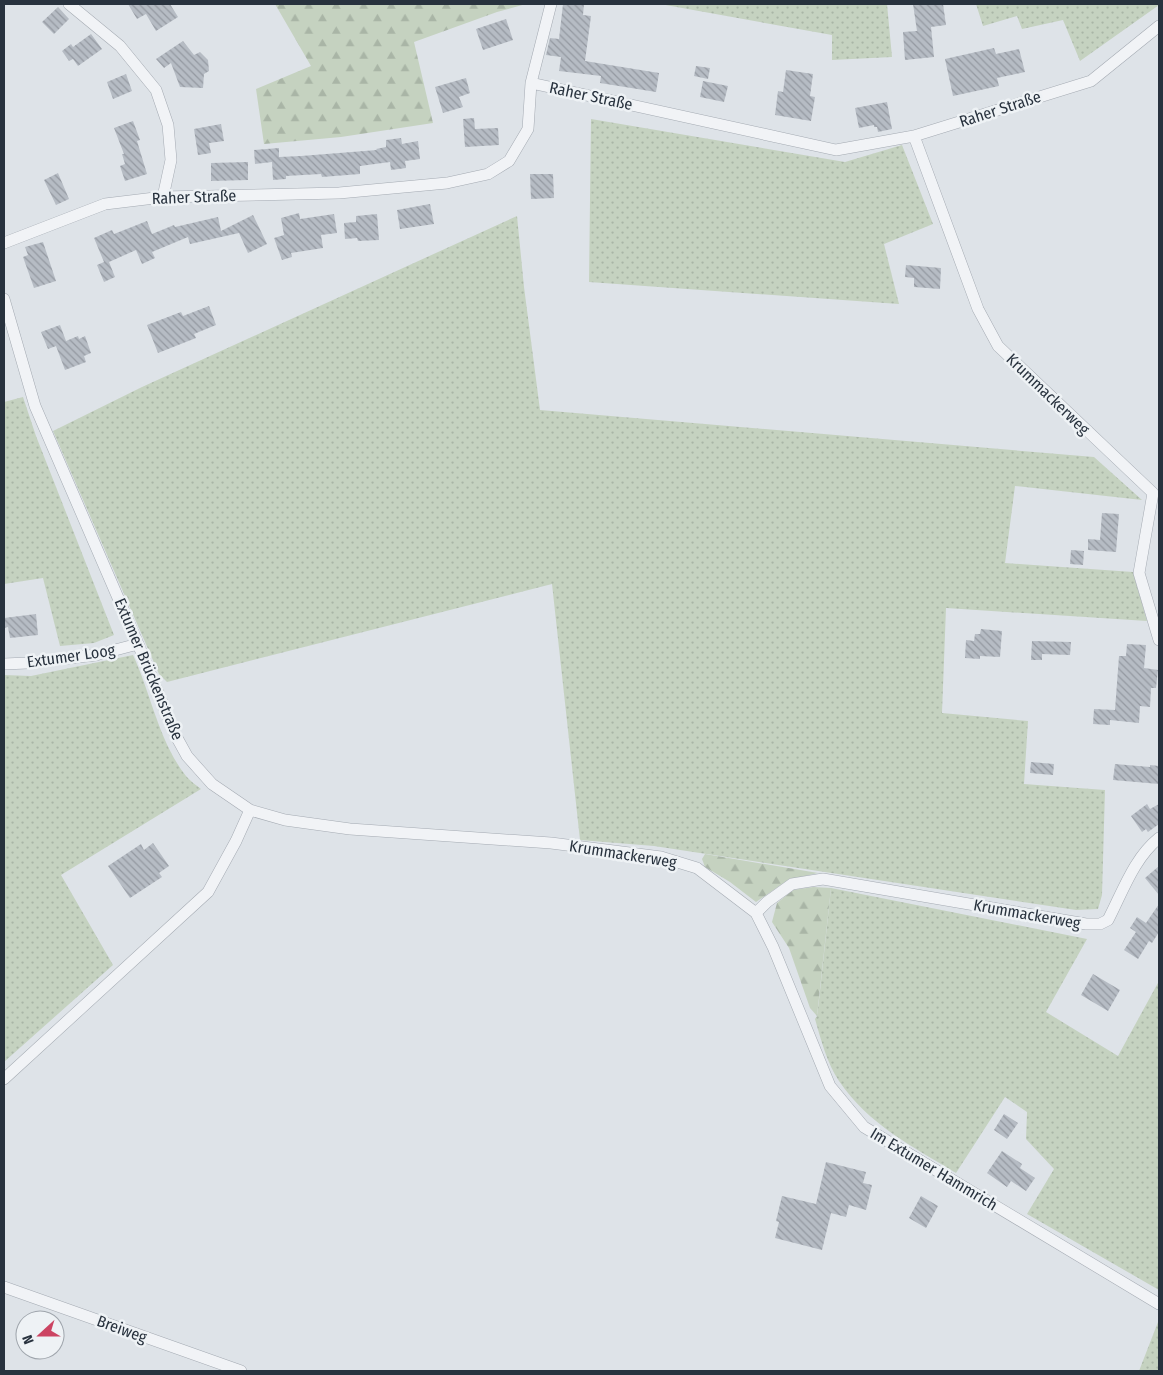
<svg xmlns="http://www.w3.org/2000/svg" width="1163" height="1375" font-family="'Fira Sans Condensed',sans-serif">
  <defs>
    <pattern id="grass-dots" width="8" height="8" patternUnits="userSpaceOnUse" patternTransform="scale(1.25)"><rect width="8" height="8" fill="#c5d2c0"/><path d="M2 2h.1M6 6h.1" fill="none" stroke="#a9b5a6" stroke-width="1.8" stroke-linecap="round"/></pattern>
    <pattern id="forest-firs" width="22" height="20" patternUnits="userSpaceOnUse" patternTransform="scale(1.25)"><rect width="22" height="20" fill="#c5d2c0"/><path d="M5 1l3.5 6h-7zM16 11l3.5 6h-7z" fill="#a9b5a6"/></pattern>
    <pattern id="building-back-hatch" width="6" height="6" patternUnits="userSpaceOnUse" patternTransform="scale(1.25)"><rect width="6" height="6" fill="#b6bcc4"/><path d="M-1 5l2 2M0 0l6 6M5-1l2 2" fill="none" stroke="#9499a1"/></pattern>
  </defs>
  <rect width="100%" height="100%" fill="#dee3e8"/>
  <!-- grass -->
  <path fill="url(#grass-dots)" d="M660 4H887L892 57 832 60V35Z
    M976 4H1159V5L1080 61 1063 20 1022 29 1017 16 983 26Z
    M591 119 845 162 902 145 933 224 884 244 899 304 589 282Z
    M517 216 524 287 540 410 1094 457 1142 500 1015 486 1005 563 1133 572 1147 621 946 608 942 713 1028 721 1024 784 1105 790 1102 895 1098 909 1076 910 654 846 580 840 552 584 167 682 159 674 53 431 142 387Z
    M23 397 36 436 114 635 94 643 60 646 43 578 4 584V402Z
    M133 655C151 694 159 742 186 776 190 781 196 785 201 789L61 875 113 965 4 1062V675L31 676Z
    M831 888 1087 939 1046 1012 1118 1056 1159 981V1290L1027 1214 1054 1169 1026 1139 1027 1112 1005 1097 956 1173C912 1146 869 1125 839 1081 827 1063 821 1040 815 1019L817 1016 819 1000Z
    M1158 1322 1159 1371H1139Z"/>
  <!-- forest -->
  <path fill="url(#forest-firs)" d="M275 4H526L497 12 414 42 433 123 341 137 264 144 256 89 311 66Z
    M705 854 818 873 788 880 756 902 730 882 705 867 702 859Z
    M813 887 831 888 817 1016 810 1008 789 948 772 922 777 903 793 890Z"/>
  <!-- building -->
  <path fill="url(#building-back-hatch)" d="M128 4H170L178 17 156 31 146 14 137 19Z
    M563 4H584L583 15 591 16 585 61 659 73 656 92 600 83 601 76 559 71 561 57 546 55 550 38 559 39Z
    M913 4H943L946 25 931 27 934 57 905 60 903 32 917 31Z
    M58 7 69 19 54 34 42 22Z
    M506 19 513 40 483 50 476 29Z
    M91 34 102 49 78 66 73 59 69 61 62 51 71 44 73 47Z
    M183 41 194 55 200 52 208 60 209 71 204 74 203 88 180 87 171 63 164 68 156 59Z
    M994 48 996 54 1019 49 1025 72 997 78 999 86 953 96 945 59Z
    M696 66 710 68 708 79 694 76Z
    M786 70 813 74 810 96 815 97 811 121 775 115 778 91 783 92Z
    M126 74 132 91 113 99 107 82Z
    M466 78 470 93 459 97 463 107 443 113 435 87Z
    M703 81 728 86 724 102 700 97Z
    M887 102 892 129 878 132 877 127H874V125L859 128 855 108Z
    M474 118 475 129 498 128 499 145 465 147 463 119Z
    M133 121 140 140 137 141 147 174 125 181 120 166 125 164 122 154H124L114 128Z
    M221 124 224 141 209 143 211 153 198 155 194 129Z
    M401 138 402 144 418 141 420 159 405 161 406 168 391 170 390 162 360 166V174L322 177 321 174 286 176V179L273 180 272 162 255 164 254 150 279 148V157L301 156 377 150 376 149 386 147V140Z
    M248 162V180L211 181V163Z
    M58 173 69 199 56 205 44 180Z
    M530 174H553L554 198 531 199Z
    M430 204 434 224 400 229 397 210Z
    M299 213 300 219 334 214 337 233 321 235 323 248 291 253 292 257 282 260 274 238 284 235 281 218Z
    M377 214 379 240 358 241 357 238 345 239 344 223 356 222V216Z
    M253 215 267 244 248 253 239 233 190 244 188 237 152 252 155 258 142 264 136 250 109 262 115 277 104 282 97 265 104 262 94 238 112 230 114 234 147 221 152 234 174 225 175 227 218 217 221 231Z
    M43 242 56 281 34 288 23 257 28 255 25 247Z
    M906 265 941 268 940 289 914 287V278L905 277Z
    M209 306 216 325 194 334 196 338 158 353 147 325 181 312 183 316Z
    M60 325 66 341 78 336 79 339 85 336 91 353 84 356 86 362 65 370 56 346 48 349 41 332Z
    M1102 513 1119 514 1116 552 1088 550V539L1100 540Z
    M1071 550 1084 551 1083 565 1070 564Z
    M36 614 38 635 10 638 8 627 4 628V618Z
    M981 629 1002 631 1000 657 980 656V659L965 658 966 640 974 641 975 634H980Z
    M1032 641 1071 642 1070 655 1042 654V660H1031Z
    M1127 644 1146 645 1144 668 1158 670 1156 688H1151L1150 707 1140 706 1139 723 1110 720V725L1093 724 1094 709 1115 710 1119 656H1126Z
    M1031 762 1054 764 1053 775 1030 773Z
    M1115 764 1150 767V765L1159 766V784L1113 780Z
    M1147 804 1150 809 1159 804V824L1148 832 1146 829 1142 832 1131 816Z
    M153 843 169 866 159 873 162 877 130 898 108 866 141 844 144 850Z
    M1159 866V895L1145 878Z
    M1159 904V932L1152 943 1149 941 1138 959 1124 950 1136 932 1130 928 1137 917 1146 923Z
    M1093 974 1120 990 1108 1011 1081 995Z
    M1004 1114 1018 1123 1007 1139 994 1130Z
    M1002 1151 1022 1164 1020 1168 1035 1178 1026 1191 1011 1181 1007 1187 987 1173Z
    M826 1162 866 1172 863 1183 872 1185 866 1210 849 1205 846 1217 831 1213 822 1250 775 1238 779 1222 776 1221 782 1196 816 1204Z
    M921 1196 938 1206 926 1228 909 1218Z"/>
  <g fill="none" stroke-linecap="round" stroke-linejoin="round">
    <!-- minor casing -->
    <g stroke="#a4aab2" stroke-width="12">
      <path id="minor" d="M69 4 120 46 156 90 168 125 171 160 163 197
        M531 83 836 150 914 136 1091 81 1159 26
        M914 136 978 309 998 346 1153 493 1139 573 1159 640
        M4 243 105 204 163 197 339 193 447 183 488 174 509 161 528 129 531 83 551 4
        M4 299 35 406 138 644 176 736 187 756 212 784 250 810 285 820 350 829 551 843 661 857 697 868 756 913 773 947 830 1086 864 1127 1159 1304
        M4 664 27 663 96 655 138 644
        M756 913 767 902 792 884 823 879 1086 924H1100L1108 920C1123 891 1134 858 1159 838
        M4 1079 208 892 236 841 250 810
        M4 1287 241 1371"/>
    </g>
    <!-- minor -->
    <use href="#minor" stroke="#f1f3f6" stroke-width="11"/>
  </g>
  <g text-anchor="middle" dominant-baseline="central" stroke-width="5" stroke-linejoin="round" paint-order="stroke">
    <!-- street labels -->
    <g font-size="16" fill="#28323e" stroke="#eef2f5">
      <text transform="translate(591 96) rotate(12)">Raher Straße</text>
      <text transform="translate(1000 109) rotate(-18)">Raher Straße</text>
      <text transform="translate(194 197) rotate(-2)">Raher Straße</text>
      <text transform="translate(1048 394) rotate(44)">Krummackerweg</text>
      <text transform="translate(71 656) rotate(-8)">Extumer Loog</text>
      <text transform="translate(149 669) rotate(67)">Extumer Brückenstraße</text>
      <text transform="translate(623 854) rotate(9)">Krummackerweg</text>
      <text transform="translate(1027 914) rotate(10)">Krummackerweg</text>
      <text transform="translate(934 1169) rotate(31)">Im Extumer Hammrich</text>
      <text transform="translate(122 1329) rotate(20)">Breiweg</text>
    </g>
  </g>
  <!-- border -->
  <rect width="1163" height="1375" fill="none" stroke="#28323e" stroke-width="10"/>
  <!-- north arrow -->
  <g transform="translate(40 1335) rotate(249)"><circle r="24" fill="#eef2f5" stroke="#9fa5ac"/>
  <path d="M0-4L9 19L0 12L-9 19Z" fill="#cc4462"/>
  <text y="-8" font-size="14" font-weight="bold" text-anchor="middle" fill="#28323e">N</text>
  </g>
</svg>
